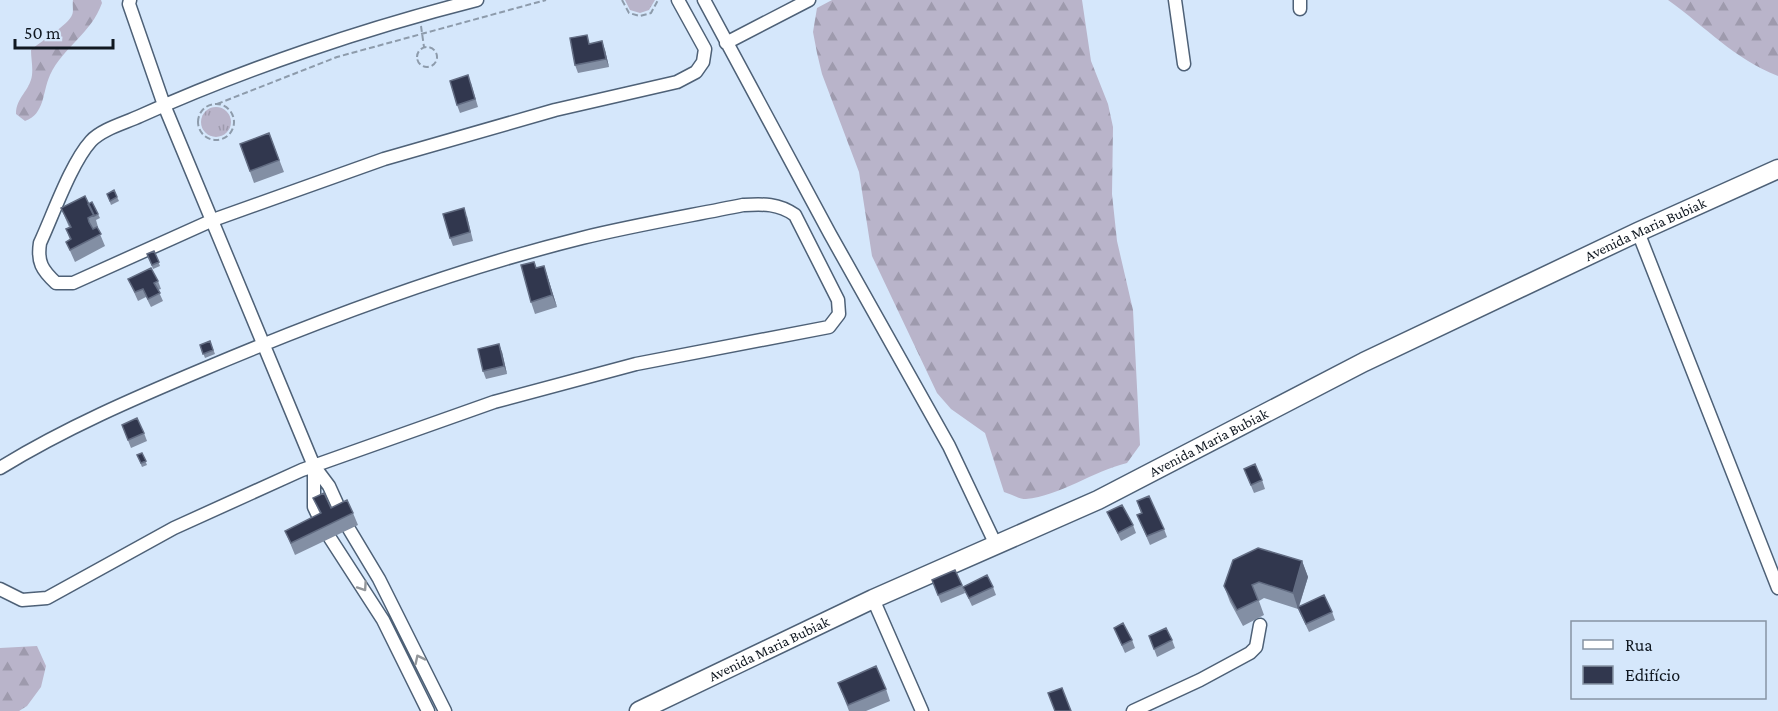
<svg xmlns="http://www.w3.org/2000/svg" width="1778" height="711" font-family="'Crimson Pro',serif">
  <defs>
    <pattern id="grass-tufts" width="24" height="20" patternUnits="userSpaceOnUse" patternTransform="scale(1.5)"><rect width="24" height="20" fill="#b9b4ca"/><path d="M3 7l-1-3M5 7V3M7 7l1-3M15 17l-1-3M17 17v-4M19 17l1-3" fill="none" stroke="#9e9aad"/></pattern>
    <pattern id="forest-firs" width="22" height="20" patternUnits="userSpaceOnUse" patternTransform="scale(1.5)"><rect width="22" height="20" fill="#b9b4ca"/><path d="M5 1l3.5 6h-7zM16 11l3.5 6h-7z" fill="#9e9aad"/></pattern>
  </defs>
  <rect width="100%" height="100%" fill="#d5e7fb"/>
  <!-- grass -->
  <path fill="url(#grass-tufts)" d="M625 0H655L649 10 640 13 630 10Z
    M201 122a15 15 0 1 1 30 0a15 15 0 1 1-30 0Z"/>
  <!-- forest -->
  <path fill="url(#forest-firs)" d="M73 0H101L102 3C91 34 64 46 50 75 42 93 45 114 25 121L16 114C16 97 30 91 32 75 33 67 31 58 31 50 40 42 69 24 72 15 74 11 72 4 73 0Z
    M832 0H1082L1091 61 1108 104 1113 127 1112 194 1117 241 1133 310 1140 445 1127 463C1094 471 1059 496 1026 499 1019 499 1011 494 1004 492L985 433 951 409 937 393 872 256 859 172 822 74 817 53 813 32 817 8Z
    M1668 0H1778V76C1733 58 1707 28 1668 0Z
    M37 646 46 666 41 687 27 706 19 711H0V648Z"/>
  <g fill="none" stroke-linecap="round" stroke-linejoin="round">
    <!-- street casing -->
    <g stroke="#4e6177" stroke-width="15">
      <path id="street" d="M130 0 129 4 164 105 314 466 329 486 343 517
        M477 0C366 28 244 69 140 116 125 123 102 129 91 141 71 163 53 215 40 243 37 262 42 270 56 283H73L213 220 384 159 555 110 677 82 696 72 703 62 705 49 678 0
        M704 0 830 234 949 446 996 545
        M1175 0 1184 64
        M1300 0V9
        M726 43 809 0
        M1638 232 1778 588
        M314 466V507L323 526
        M0 468C65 428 135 398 204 369 327 317 453 270 582 238 635 225 689 216 743 205 763 204 778 203 795 215L838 300 839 314 829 327 636 364 494 402 302 470 174 528 47 598 22 600 0 589
        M349 529 379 579 445 711
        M330 538 383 620 428 711
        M873 599 922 711
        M1133 711 1200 680 1250 653 1256 647 1260 625"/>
    </g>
    <!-- secondary casing -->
    <g stroke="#4e6177" stroke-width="21">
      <g id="secondary">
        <path id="s1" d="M639 711 873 599 1098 500 1364 362 1638 232 1778 169"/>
      </g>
    </g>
    <!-- path -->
    <path stroke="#8d9bab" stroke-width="2" stroke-dasharray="6 3" stroke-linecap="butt" d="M622 0 629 13 640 16 651 13 658 0
      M421 26 424 47
      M417 57a10 10 0 1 1 20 0a10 10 0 1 1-20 0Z
      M217 104 337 57 546 0
      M198 122a18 18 0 1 1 36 0a18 18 0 1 1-36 0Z"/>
    <!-- street -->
    <use href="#street" stroke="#fff" stroke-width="12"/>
    <!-- secondary -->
    <use href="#secondary" stroke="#fff" stroke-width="18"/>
  </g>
  <!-- wall -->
  <path fill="#838fa4" d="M590 44 605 50 609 67 578 73 575 65Z
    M471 83 478 107 460 113 457 105Z
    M269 133 284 172 254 183 240 144Z
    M107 194 117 197 119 201 111 205Z
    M88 204 98 214 100 218 96 220 98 227H97L105 246 75 262 66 242 70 240 66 229 69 227 61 208Z
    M467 216 473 241 453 246 450 238Z
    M154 251 160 266 153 269 147 254Z
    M544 266 557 307 535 314 531 302 537 268Z
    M128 279 158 281 161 289 158 290 163 301 151 307 146 297 138 301Z
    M210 341 215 354 205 358 200 345Z
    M502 352 507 374 486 379 483 371Z
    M122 425 144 433 147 441 131 448Z
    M142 453 147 465 142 467 137 455Z
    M1244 469 1262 480 1265 489 1254 493Z
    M313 498 331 508 353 513 358 525 295 555 285 531 320 514Z
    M1137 501 1164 529 1167 537 1150 545 1137 515 1141 513Z
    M1107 512 1133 525 1136 533 1121 541Z
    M1302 561 1308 577 1299 607 1332 612 1335 620 1309 632 1298 609 1264 598 1259 601 1264 615 1243 626 1230 602 1224 586Z
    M932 580 962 585 965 593 941 603Z
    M963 587H993L996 595 972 606Z
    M1114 628 1132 640 1135 648 1125 653Z
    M1149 636 1172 640 1175 648 1157 657Z
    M838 683 886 689 890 701 866 711H849Z"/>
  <!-- shaded-wall -->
  <path fill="#626c82" d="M602 41 605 50 609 67 606 59Z
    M544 266 548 278 557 307 552 295Z
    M499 344 502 352 507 374 504 366Z
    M1302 561 1308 577 1298 609 1293 593Z"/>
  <!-- building -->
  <path fill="#31374e" stroke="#626c82" stroke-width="1.5" d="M587 35 589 44 602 41 606 59 575 65 570 38Z
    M468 75 475 99 457 105 450 81Z
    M269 133 279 160 250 171 240 144Z
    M114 190 117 197 110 201 107 194Z
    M85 196 94 215 88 218 89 222 93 229 97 227 101 234 70 250 66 242 71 239 66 229 71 227 61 208Z
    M92 202 98 214 94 216 88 204Z
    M464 208 470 232 450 238 443 214Z
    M154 251 159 262 152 265 147 254Z
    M534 262 536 268 544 266 552 295 531 302 521 265Z
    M151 268 158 281 154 283 160 293 148 299 143 289 135 292 128 279Z
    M210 341 213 350 203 354 200 345Z
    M499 344 504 366 483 371 478 349Z
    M137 418 144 433 128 440 122 425Z
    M142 453 146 461 141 463 137 455Z
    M1255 464 1262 480 1251 485 1244 469Z
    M324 493 331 508 347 500 353 513 291 543 285 531 321 513 313 498Z
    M1149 496 1164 529 1147 536 1137 515 1142 513 1137 501Z
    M1122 505 1133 525 1118 533 1107 512Z
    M1258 548 1302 561 1293 593 1259 582 1252 585 1258 600 1237 610 1224 586 1233 560Z
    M955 570 962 585 938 595 932 580Z
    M987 575 993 587 969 598 963 587Z
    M1324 595 1332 612 1306 624 1298 607Z
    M1123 623 1132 640 1122 645 1114 628Z
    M1166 628 1172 640 1154 649 1149 636Z
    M876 666 886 689 848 705 838 683Z
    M1062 688 1071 711H1055L1048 693Z"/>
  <!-- one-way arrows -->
  <defs><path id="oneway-chevron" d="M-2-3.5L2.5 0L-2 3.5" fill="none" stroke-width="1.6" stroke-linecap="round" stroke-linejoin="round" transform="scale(1.5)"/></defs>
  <g stroke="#93979b">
    <use href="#oneway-chevron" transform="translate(363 587) rotate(56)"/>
    <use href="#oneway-chevron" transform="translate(419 659) rotate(-116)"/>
  </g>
  <g text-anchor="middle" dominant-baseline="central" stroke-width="6" stroke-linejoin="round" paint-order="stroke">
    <!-- street labels -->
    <g font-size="15" fill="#101821" stroke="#d5e7fb">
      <text stroke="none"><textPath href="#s1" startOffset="1116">Avenida Maria Bubiak</textPath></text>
      <text stroke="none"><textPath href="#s1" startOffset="630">Avenida Maria Bubiak</textPath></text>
      <text stroke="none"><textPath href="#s1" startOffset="144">Avenida Maria Bubiak</textPath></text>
    </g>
  </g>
  <!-- legend -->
  <rect x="1571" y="621" width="195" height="78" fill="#d5e7fb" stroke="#8694a4" stroke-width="1.5"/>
  <rect x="1583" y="640" width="30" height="9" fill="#ffffff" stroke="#8694a4" stroke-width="1.5"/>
  <text x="1625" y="651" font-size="18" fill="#101821">Rua</text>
  <rect x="1583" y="666" width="30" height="18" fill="#31374e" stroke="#8694a4" stroke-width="1.5"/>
  <text x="1625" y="681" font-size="18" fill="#101821">Edifício</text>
  <!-- scale -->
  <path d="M15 39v9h98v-9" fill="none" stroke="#101821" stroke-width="3"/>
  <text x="24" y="39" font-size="18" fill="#101821" stroke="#d5e7fb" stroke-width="4.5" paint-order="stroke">50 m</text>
</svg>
